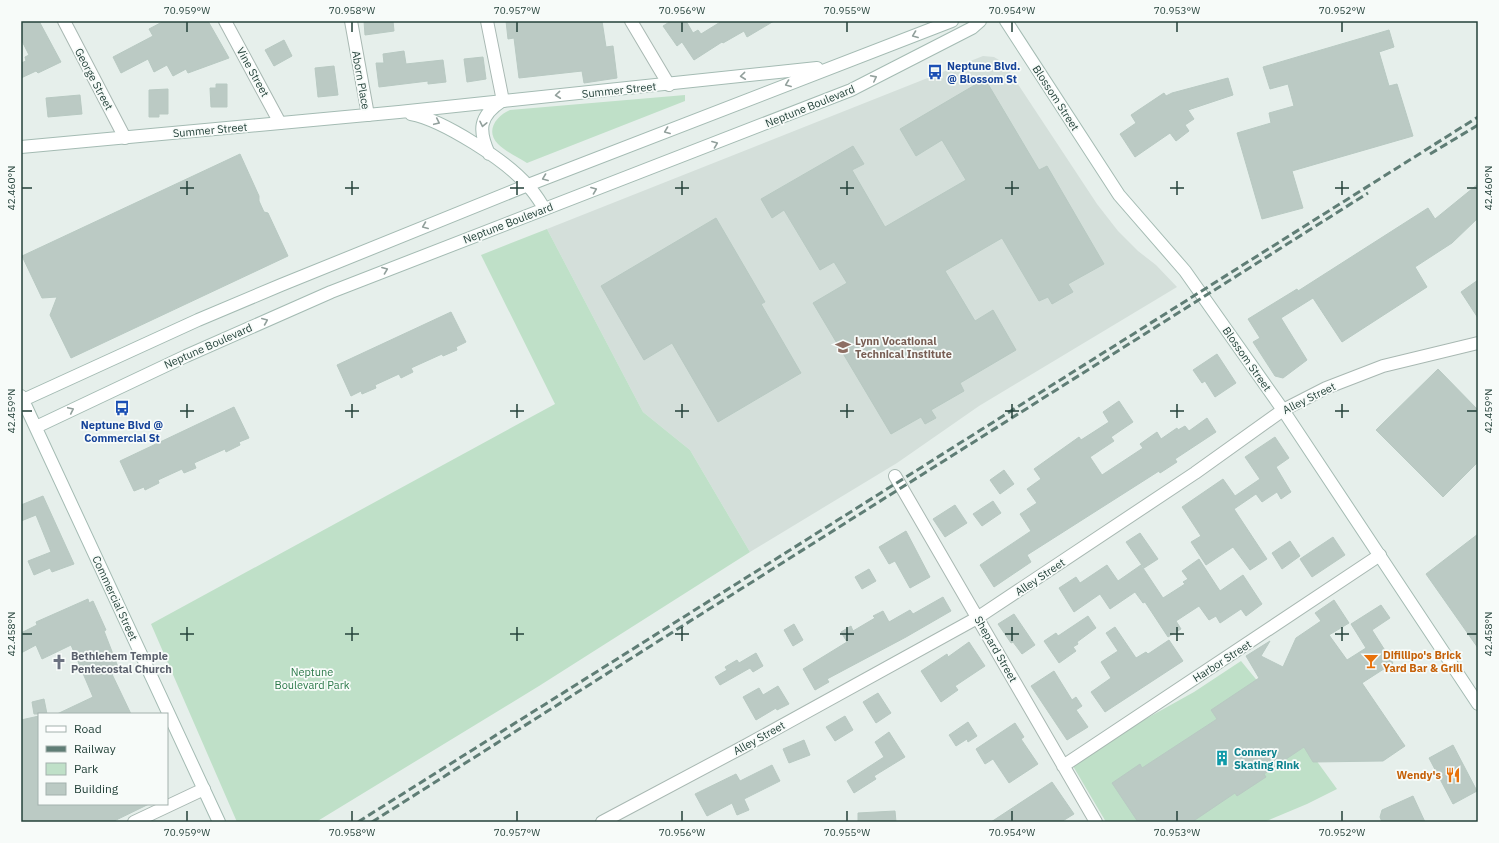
<svg xmlns="http://www.w3.org/2000/svg" width="1499" height="843" font-family="'IBM Plex Sans',sans-serif">
  <rect width="100%" height="100%" fill="#e6efeb"/>
  <!-- built -->
  <path fill="#d4dfda" d="M983 56 994 57 1004 63 1097 204 1118 231 1138 251 1156 265 1177 287 979 406 897 463 750 552 690 450 643 412 547 229Z"/>
  <!-- green -->
  <path fill="#bfe0c8" d="M685 95V101L527 163C518 157 506 152 498 144 485 131 496 116 510 110Z
    M547 229 643 412 690 450 750 552 539 686 316 822H237L151 624 555 404 481 255Z
    M1241 661 1269 695 1337 789 1307 804 1264 822H1106L1070 761 1194 692Z"/>
  <!-- building -->
  <path fill="#bbcac4" stroke="#b8c9c2" d="M21 21H39L61 62 38 73 36 71 21 78V63L26 61 25 57 29 55 21 39Z
    M164 21H208L229 58 188 73 186 69 173 76 167 65 154 72 148 59 121 73 113 57 153 36 149 29Z
    M364 21H393L394 31 365 35Z
    M506 21H602L606 47 613 46 617 78 584 83 582 71 519 78 514 38 508 39Z
    M671 21H686L693 33 698 30 701 34 722 21H774L747 37 744 31 723 43 722 42 694 60 682 42 677 46 663 26Z
    M1389 30 1394 47 1379 52 1389 86 1397 84 1413 136 1292 171 1303 208 1262 219 1237 133 1271 123 1269 113 1294 106 1288 84 1270 89 1263 67Z
    M284 40 292 56 274 66 265 50Z
    M404 51 406 64 443 60 446 82 428 84V81L379 87 376 63H384L383 54Z
    M483 57 486 79 467 82 464 59Z
    M334 66 338 95 318 97 315 68Z
    M1228 78 1233 95 1188 110 1194 119 1185 125 1189 131 1176 141 1170 133 1135 157 1120 134 1136 123 1131 115 1164 93 1166 96 1172 93Z
    M985 79 1039 170 1047 166 1104 264 1068 284 1073 292 1052 304 1048 297 1039 301 1002 238 945 271 975 321 993 310 1016 350 960 383 964 391 931 410 936 418 925 424 921 417 891 434 813 303 847 283 834 262 820 270 784 210 772 218 761 199 853 146 864 164 852 170 885 227 966 180 942 140 916 156 900 129Z
    M216 84H227V107H211L210 88H216Z
    M168 89V114H159V117H149V90Z
    M80 95 82 114 48 117 46 98Z
    M240 154 259 196V201L264 212 268 213 288 256 71 358 50 315 57 297 42 298 22 256Z
    M1478 184V218L1452 243 1415 267 1427 287 1342 342 1313 298 1281 318 1307 360 1283 378 1275 376 1253 342 1260 338 1248 319 1297 289 1298 291 1428 208 1435 219Z
    M716 218 765 302 761 304 801 373 718 422 672 343 644 360 601 286Z
    M1478 280V318L1461 292Z
    M451 312 466 342 456 347 457 350 443 356 442 354 411 368 413 372 401 378 399 374 375 385 376 388 362 394 361 391 351 396 337 365Z
    M1217 354 1236 383 1215 397 1205 381 1202 383 1193 370Z
    M1438 369 1478 410V462L1443 497 1376 430Z
    M1119 401 1133 422 1111 437 1114 441 1090 457 1102 475 1143 448 1140 444 1157 432 1161 439 1177 428 1178 430 1185 426 1189 431 1207 418 1216 432 1175 459 1177 462 1160 473 1159 471 1027 555 1031 562 994 587 980 565 1031 531 1020 514 1037 503 1027 489 1041 479 1034 469 1079 437 1081 440 1109 422 1103 412Z
    M234 407 249 438 239 442 240 445 226 452 225 449 194 463 196 468 184 473 182 469 158 480 159 483 145 490 144 487 134 491 120 461Z
    M1275 437 1289 458 1276 467 1291 492 1281 499 1277 492 1262 502 1256 494 1234 509 1267 559 1250 570 1233 547 1206 565 1191 542 1201 536 1182 507 1223 479 1235 496 1260 479 1245 457Z
    M1004 470 1014 484 1000 494 990 480Z
    M43 496 74 564 52 572 50 568 34 575 28 561 51 552 36 515 21 521V505Z
    M993 501 1001 513 982 526 973 514Z
    M955 505 967 523 945 537 933 519Z
    M906 531 930 577 910 588 895 561 889 564 879 547Z
    M1140 533 1158 559 1144 568 1126 542Z
    M1478 534V648L1426 574Z
    M1333 537 1345 555 1312 577 1300 559Z
    M1290 541 1300 556 1282 569 1272 553Z
    M1199 559 1220 591 1243 575 1262 604 1246 616 1241 609 1220 623 1216 616 1209 620 1199 606 1176 621 1181 629 1168 637 1145 602 1143 603 1135 592 1110 609 1100 594 1074 612 1059 588 1076 577 1080 583 1107 565 1118 581 1141 565 1163 598 1185 584 1183 582 1188 579 1182 571Z
    M869 569 876 581 862 589 855 577Z
    M943 597 951 611 906 637 827 679 829 682 815 690 803 669 847 642 841 632 851 626 853 631 875 618 873 616 883 611 889 622 910 610 913 614Z
    M88 599 89 603 93 601 106 630 104 631 118 667 110 670 131 714H57L93 697 71 645 42 659 36 645 21 653V633L37 625 36 622Z
    M1334 600 1349 623 1329 635 1347 660 1366 648 1351 624 1381 605 1390 618 1372 630 1393 663 1362 683 1405 746 1383 761 1313 762 1304 747 1264 774 1266 777 1237 796 1235 793 1192 822H1138L1112 783 1140 764 1142 768 1217 719 1211 710 1259 678 1246 656 1270 641 1261 656 1283 667 1296 638 1321 621 1315 613Z
    M1014 614 1035 645 1022 654 1013 642 1011 643 998 624Z
    M1088 616 1096 628 1077 642 1078 644 1073 647 1076 651 1059 663 1044 641 1056 633 1058 636Z
    M794 624 803 640 793 646 784 630Z
    M1115 627 1136 658 1146 652 1148 654 1169 640 1183 661 1105 712 1091 692 1111 678 1101 662 1118 651 1106 633Z
    M969 642 985 666 955 686 958 690 941 702 921 671 947 654 948 657Z
    M756 653 763 666 753 672 750 668 720 685 715 677 727 670 725 667 737 660 739 663Z
    M1054 671 1072 700 1076 697 1082 706 1076 710 1088 727 1067 740 1031 686Z
    M778 686 789 704 777 710 776 708 756 720 743 697 759 688 763 695Z
    M878 693 891 713 876 723 863 702Z
    M44 699 47 714H34L32 702Z
    M39 716V804H149L112 822H22L21 720Z
    M845 716 853 730 835 741 826 727Z
    M968 722 977 736 968 742 967 739 956 746 949 735Z
    M1015 723 1024 737 1021 739 1038 764 1009 783 993 759 985 764 976 749Z
    M889 732 905 757 874 776 876 779 854 793 847 781 884 757 875 742Z
    M804 740 810 755 789 763 783 749Z
    M1453 745 1477 791 1453 804 1429 758Z
    M772 765 780 781 744 799 749 810 737 815 732 803 707 816 695 794 736 774 740 781Z
    M1052 782 1074 814 1061 822H991Z
    M1413 796 1425 822H1382L1380 817 1382 810Z
    M895 811 896 822H858V813Z"/>
  <g fill="none" stroke-linecap="round" stroke-linejoin="round">
    <!-- street casing -->
    <g stroke="#a8b8b2" stroke-width="14">
      <path id="street" d="M64 21 125 138
        M225 21 280 123
        M351 21 368 115
        M487 21 503 101
        M631 21 669 85
        M895 476 1096 822
        M1063 766 1380 555
        M134 822 204 789
        M602 822 743 747 977 618 1195 473 1283 410 1326 388 1383 366 1478 343"/>
    </g>
    <!-- secondary casing -->
    <g stroke="#a4bbb3" stroke-width="14">
      <path id="secondary" d="M1006 21 1119 195 1185 271 1283 410 1478 704
        M411 114C443 120 507 161 528 186 535 193 539 200 544 208
        M21 147 399 112 817 68
        M489 154C478 130 479 116 502 101
        M21 396 219 822
        M23 400 198 320 281 285 528 185 952 21
        M36 427 186 356 331 292 851 90 972 28 980 21"/>
    </g>
    <!-- street -->
    <use href="#street" stroke="#fff" stroke-width="12"/>
    <!-- secondary -->
    <use href="#secondary" stroke="#fff" stroke-width="12"/>
    <!-- rail -->
    <path stroke="#5f7d75" stroke-width="3" stroke-dasharray="8 4" stroke-linecap="butt" d="M1430 154 1478 125
      M358 822 1478 117
      M372 822 1368 193"/>
  </g>
  <!-- one-way arrows -->
  <defs><path id="oneway-chevron" d="M-2-3.5L2.5 0L-2 3.5" fill="none" stroke-width="1.6" stroke-linecap="round" stroke-linejoin="round"/></defs>
  <g stroke="#92a09c">
    <use href="#oneway-chevron" transform="translate(915 35) rotate(159)"/>
    <use href="#oneway-chevron" transform="translate(743 76) rotate(174)"/>
    <use href="#oneway-chevron" transform="translate(874 78) rotate(-27)"/>
    <use href="#oneway-chevron" transform="translate(788 84) rotate(159)"/>
    <use href="#oneway-chevron" transform="translate(558 95) rotate(174)"/>
    <use href="#oneway-chevron" transform="translate(437 122) rotate(25)"/>
    <use href="#oneway-chevron" transform="translate(483 124) rotate(102)"/>
    <use href="#oneway-chevron" transform="translate(667 131) rotate(159)"/>
    <use href="#oneway-chevron" transform="translate(715 144) rotate(-21)"/>
    <use href="#oneway-chevron" transform="translate(545 178) rotate(159)"/>
    <use href="#oneway-chevron" transform="translate(594 190) rotate(-21)"/>
    <use href="#oneway-chevron" transform="translate(425 226) rotate(158)"/>
    <use href="#oneway-chevron" transform="translate(385 270) rotate(-21)"/>
    <use href="#oneway-chevron" transform="translate(265 321) rotate(-23)"/>
    <use href="#oneway-chevron" transform="translate(71 410) rotate(-25)"/>
  </g>
  <!-- ticks -->
  <path fill="none" stroke="#24423a" stroke-width="1.5" d="M187 22V32M352 22V32M517 22V32M682 22V32M847 22V32M1012 22V32M1177 22V32M1342 22V32M187 181V195M352 181V195M517 181V195M682 181V195M847 181V195M1012 181V195M1177 181V195M1342 181V195M22 188H32M180 188H194M345 188H359M510 188H524M675 188H689M840 188H854M1005 188H1019M1170 188H1184M1335 188H1349M1467 188H1477M187 404V418M352 404V418M517 404V418M682 404V418M847 404V418M1012 404V418M1177 404V418M1342 404V418M22 411H32M180 411H194M345 411H359M510 411H524M675 411H689M840 411H854M1005 411H1019M1170 411H1184M1335 411H1349M1467 411H1477M187 627V641M352 627V641M517 627V641M682 627V641M847 627V641M1012 627V641M1177 627V641M1342 627V641M22 634H32M180 634H194M345 634H359M510 634H524M675 634H689M840 634H854M1005 634H1019M1170 634H1184M1335 634H1349M1467 634H1477M187 811V821M352 811V821M517 811V821M682 811V821M847 811V821M1012 811V821M1177 811V821M1342 811V821"/>
  <!-- icons -->
  <defs>
    <g id="bus-bare" transform="scale(1.2)"><path d="M-5-6H5V4H4V6H2V4H-2V6H-4V4H-5ZM-3.5-4V0h7V-4ZM-3.5 1.2v1.5H-2V1.2ZM2 1.2v1.5H3.5V1.2Z" fill="#1a4fb4" stroke="#f7fbf9" stroke-width="2.5" paint-order="stroke"/></g>
    <g id="school-bare" transform="scale(1.2)"><path d="M0-5L7-2L0 1L-7-2ZM-4 1L0 2.5L4 1V4Q0 6-4 4Z" fill="#8d6e63" stroke="#f7fbf9" stroke-width="2.5" paint-order="stroke"/></g>
    <g id="bar-bare" transform="scale(1.2)"><path d="M-6-5H6L.8 .8V4.5H3.5V6h-7V4.5H-.8V.8Z" fill="#e8710a" stroke="#f7fbf9" stroke-width="2.5" paint-order="stroke"/></g>
    <g id="church-bare" transform="scale(1.2)"><path d="M-1.2-6h2.4v3.5h3.3v2.4h-3.3V6h-2.4V-.1h-3.3v-2.4h3.3Z" fill="#6b7280" stroke="#f7fbf9" stroke-width="2.5" paint-order="stroke"/></g>
    <g id="building-bare" transform="scale(1.2)"><path d="M-4-6H4V6H1V3H-1V6H-4ZM-2.5-4.3h1.7v1.8h-1.7ZM.8-4.3h1.7v1.8H.8ZM-2.5-1h1.7V.8h-1.7ZM.8-1h1.7V.8H.8Z" fill="#0f9aa8" stroke="#f7fbf9" stroke-width="2.5" paint-order="stroke"/></g>
    <g id="restaurant-bare" transform="scale(1.2)"><path d="M-5-6h1v4h1v-4h1v4h1v-4h1v5L-1.5 .5V6h-2V.5L-5-1ZM5-6V6H3V1.5H1.5Q1.5-4 5-6Z" fill="#e8710a" stroke="#f7fbf9" stroke-width="2.5" paint-order="stroke"/></g>
  </defs>
  <g fill-rule="evenodd">
    <use href="#bus-bare" x="935" y="72"/>
    <use href="#school-bare" x="843" y="347"/>
    <use href="#bus-bare" x="122" y="408"/>
    <use href="#bar-bare" x="1371" y="661"/>
    <use href="#church-bare" x="59" y="662"/>
    <use href="#building-bare" x="1222" y="758"/>
    <use href="#restaurant-bare" x="1453" y="775"/>
  </g>
  <g text-anchor="middle" dominant-baseline="central" stroke-width="3.5" stroke-linejoin="round" paint-order="stroke">
    <!-- transit labels -->
    <g font-size="11" font-weight="bold" fill="#164399" stroke="#f7fbf9" text-anchor="start">
      <text x="947" y="66">Neptune Blvd.<tspan x="947" dy="13">@ Blossom St</tspan></text>
      <text x="122" y="425" text-anchor="middle">Neptune Blvd @<tspan x="122" dy="13">Commercial St</tspan></text>
    </g>
    <!-- street labels -->
    <g font-size="11" fill="#24423a" stroke="#f7fbf9">
      <text transform="translate(253 72) rotate(61)">Vine Street</text>
      <text transform="translate(94 79) rotate(62)">George Street</text>
      <text transform="translate(361 80) rotate(80)">Aborn Place</text>
      <text transform="translate(619 90) rotate(-6)">Summer Street</text>
      <text transform="translate(1056 98) rotate(57)">Blossom Street</text>
      <text transform="translate(810 106) rotate(-22)">Neptune Boulevard</text>
      <text transform="translate(210 130) rotate(-5)">Summer Street</text>
      <text transform="translate(508 223) rotate(-21)">Neptune Boulevard</text>
      <text transform="translate(208 346) rotate(-24)">Neptune Boulevard</text>
      <text transform="translate(1247 359) rotate(55)">Blossom Street</text>
      <text transform="translate(1309 398) rotate(-26)">Alley Street</text>
      <text transform="translate(1040 577) rotate(-34)">Alley Street</text>
      <text transform="translate(115 598) rotate(65)">Commercial Street</text>
      <text transform="translate(996 649) rotate(60)">Shepard Street</text>
      <text transform="translate(1222 661) rotate(-33)">Harbor Street</text>
      <text transform="translate(759 738) rotate(-29)">Alley Street</text>
    </g>
    <!-- education labels -->
    <g font-size="11" font-weight="bold" fill="#785e54" stroke="#f7fbf9" text-anchor="start">
      <text x="855" y="341">Lynn Vocational<tspan x="855" dy="13">Technical Institute</tspan></text>
    </g>
    <!-- food labels -->
    <g font-size="11" font-weight="bold" fill="#c56008" stroke="#f7fbf9" text-anchor="start">
      <text x="1383" y="655">Difillipo's Brick<tspan x="1383" dy="13">Yard Bar &amp; Grill</tspan></text>
      <text x="1441" y="775" text-anchor="end">Wendy's</text>
    </g>
    <!-- worship labels -->
    <g font-size="11" font-weight="bold" fill="#5b616d" stroke="#f7fbf9" text-anchor="start">
      <text x="71" y="656">Bethlehem Temple<tspan x="71" dy="13">Pentecostal Church</tspan></text>
    </g>
    <!-- park labels -->
    <g font-size="11" fill="#2d7a4b" stroke="#f7fbf9">
      <text x="312" y="672">Neptune<tspan x="312" dy="13">Boulevard Park</tspan></text>
    </g>
    <!-- culture labels -->
    <g font-size="11" font-weight="bold" fill="#0d838f" stroke="#f7fbf9" text-anchor="start">
      <text x="1234" y="752">Connery<tspan x="1234" dy="13">Skating Rink</tspan></text>
    </g>
  </g>
  <!-- border -->
  <rect width="1499" height="843" fill="none" stroke="#f7fbf9" stroke-width="44"/>
  <!-- legend -->
  <rect x="38" y="713" width="130" height="92" fill="#f7fbf9" stroke="#a3b1ad"/>
  <rect x="46" y="726" width="20" height="6" fill="#ffffff" stroke="#a3b1ad"/>
  <text x="74" y="733" font-size="12" fill="#24423a">Road</text>
  <rect x="46" y="746" width="20" height="6" fill="#5f7d75" stroke="#a3b1ad"/>
  <text x="74" y="753" font-size="12" fill="#24423a">Railway</text>
  <rect x="46" y="763" width="20" height="12" fill="#bfe0c8" stroke="#a3b1ad"/>
  <text x="74" y="773" font-size="12" fill="#24423a">Park</text>
  <rect x="46" y="783" width="20" height="12" fill="#bbcac4" stroke="#a3b1ad"/>
  <text x="74" y="793" font-size="12" fill="#24423a">Building</text>
  <rect x="22" y="22" width="1455" height="799" fill="none" stroke="#24423a" stroke-width="1.5"/>
  <g font-size="10" text-anchor="middle" fill="#24423a">
    <text x="187" y="14">70.959°W</text>
    <text x="352" y="14">70.958°W</text>
    <text x="517" y="14">70.957°W</text>
    <text x="682" y="14">70.956°W</text>
    <text x="847" y="14">70.955°W</text>
    <text x="1012" y="14">70.954°W</text>
    <text x="1177" y="14">70.953°W</text>
    <text x="1342" y="14">70.952°W</text>
    <text transform="translate(11 188) rotate(-90)" y="4">42.460°N</text>
    <text transform="translate(1488 188) rotate(-90)" y="4">42.460°N</text>
    <text transform="translate(11 411) rotate(-90)" y="4">42.459°N</text>
    <text transform="translate(1488 411) rotate(-90)" y="4">42.459°N</text>
    <text transform="translate(11 634) rotate(-90)" y="4">42.458°N</text>
    <text transform="translate(1488 634) rotate(-90)" y="4">42.458°N</text>
    <text x="187" y="836">70.959°W</text>
    <text x="352" y="836">70.958°W</text>
    <text x="517" y="836">70.957°W</text>
    <text x="682" y="836">70.956°W</text>
    <text x="847" y="836">70.955°W</text>
    <text x="1012" y="836">70.954°W</text>
    <text x="1177" y="836">70.953°W</text>
    <text x="1342" y="836">70.952°W</text>
  </g>
</svg>
